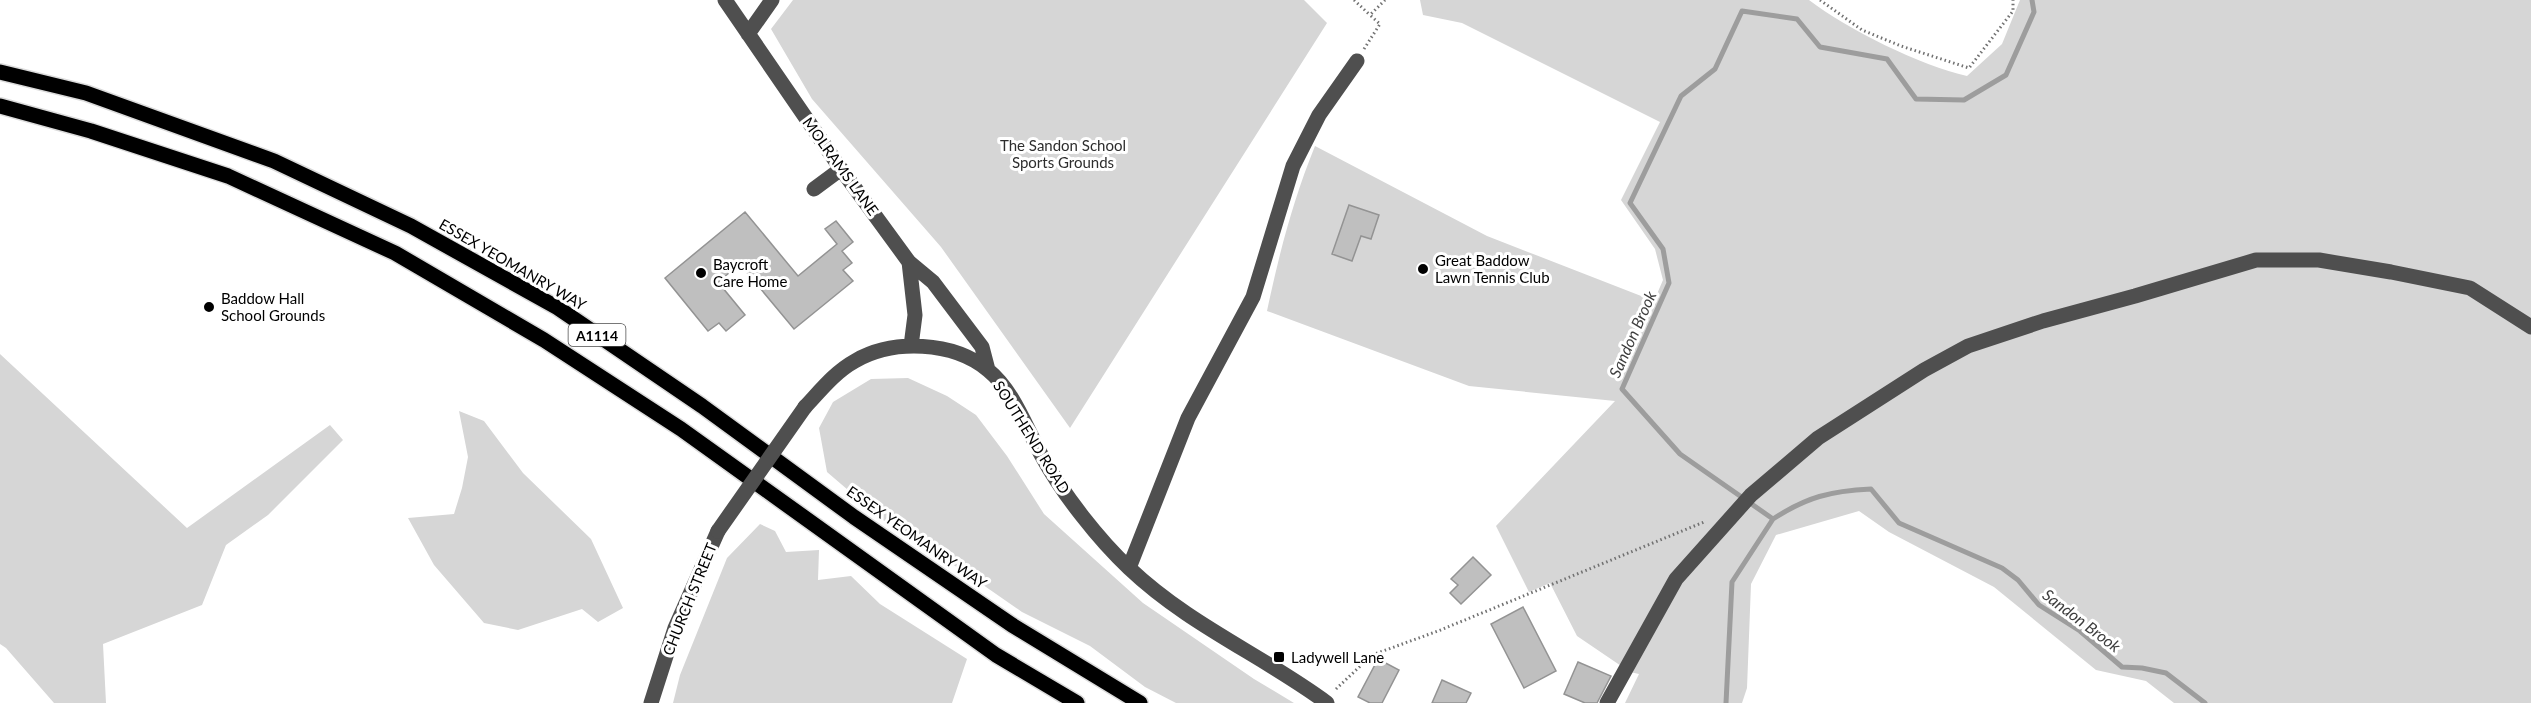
<svg xmlns="http://www.w3.org/2000/svg" width="2531" height="703" font-family="Lato,sans-serif">
  <rect width="100%" height="100%" fill="#fff"/>
  <!-- green -->
  <path fill="#d6d6d6" d="M793 0H1304L1327 23 1070 428 941 247 812 99 771 29Z
    M1420 0H1809C1847 29 1921 66 1967 76L2002 44 2020 0H2531V703H2174L2146 681 2096 670 1994 587 1889 532 1859 511 1776 535 1751 584 1747 688 1742 703H1625L1639 674 1630 672 1577 636 1550 583 1529 592 1496 526 1615 401 1469 386 1267 311C1279 254 1293 200 1315 146L1487 236 1654 301 1663 280 1655 249 1621 200 1660 122 1462 23 1423 15Z
    M0 354 187 528 330 425 343 440 268 515 226 545 202 605 103 644 106 703H54L6 648 0 644Z
    M908 378 947 396 976 415 1007 456 1044 514 1143 603 1254 679 1294 703H1176L1145 687 1090 646 1022 612 963 571 883 520 827 472 819 428 833 402 871 379Z
    M459 411 484 421 523 473 591 539 623 608 598 622 582 609 518 630 484 623 434 565 408 518 454 514 462 488 468 457Z
    M760 524 775 531 786 552 819 550 818 580 851 576 880 604 967 659 952 703H673L680 675 727 558Z"/>
  <g fill="none" stroke-linecap="round" stroke-linejoin="round">
    <!-- stream -->
    <path stroke="#9d9d9d" stroke-width="5" d="M2032 0 2034 12 2006 75 1964 100 1916 99 1887 59 1820 47 1797 19 1742 11 1715 69 1681 96 1630 203 1663 249 1669 283 1622 389 1680 454 1773 519C1807 497 1830 491 1871 489L1899 523 2002 568 2018 580 2039 605 2080 631 2122 667 2142 668 2166 673 2205 703
      M1726 703 1732 582 1773 519"/>
  </g>
  <!-- building -->
  <path fill="#bfbfbf" stroke="#939393" stroke-width="1.5" d="M1349 205 1379 215 1371 239 1361 236 1352 261 1332 254Z
    M745 212 798 276 837 244 825 229 836 221 853 242 842 251 852 263 843 270 853 281 794 329 740 264 718 282 745 315 726 331 719 323 708 331 665 278Z
    M1473 557 1491 575 1461 604 1450 593 1458 585 1451 579Z
    M1523 607 1556 671 1524 688 1491 624Z
    M1378 659 1399 670 1382 703H1370L1358 697Z
    M1578 662 1611 676 1597 703H1585L1564 694Z
    M1442 680 1471 693 1466 703H1432Z"/>
  <g fill="none" stroke-linecap="round" stroke-linejoin="round">
    <!-- major casing -->
    <g stroke="#dbdbdb" stroke-width="18">
      <path id="major" d="M0 72 86 93 274 161 411 226 558 308 702 406 854 517 1012 625 1140 703
        M0 106 91 131 228 176 395 253 544 340 681 429 996 655 1077 703"/>
    </g>
    <!-- path -->
    <path stroke="#717171" stroke-width="3" stroke-dasharray="1.5 3" stroke-linecap="butt" d="M1354 0 1370 15
      M1820 0 1862 30 1901 46 1969 68 2013 11V0
      M1364 49 1380 24 1370 15 1385 0
      M1336 689 1372 655 1438 631 1704 522"/>
    <!-- minor -->
    <path stroke="#4f4f4f" stroke-width="15" d="M725 0 841 169 909 262 915 315 911 346
      M748 34 772 0
      M814 189 841 169
      M909 262 933 282 982 347 988 370
      M805 407C821 390 835 372 855 361 893 339 953 341 988 370 1015 392 1026 429 1043 458 1063 494 1099 540 1129 568 1189 625 1262 655 1327 703
      M1129 568 1188 418 1253 297 1293 166 1319 115 1357 61
      M651 703 675 628 718 531
      M1607 703 1676 579 1751 495 1818 438 1924 370 1968 346 2043 321 2135 296 2256 260H2319L2391 272 2470 288 2531 327"/>
    <!-- major -->
    <use href="#major" stroke="#000" stroke-width="15"/>
    <!-- minor-bridge -->
    <path stroke="#4f4f4f" stroke-width="15" d="M718 531 805 407"/>
  </g>
  <!-- markers -->
  <g fill="#000" stroke="#fff" stroke-width="2">
    <circle cx="1423" cy="269" r="6"/>
    <circle cx="701" cy="273" r="6"/>
    <circle cx="209" cy="307" r="6"/>
    <rect x="1273" y="651" width="12" height="12" rx="3"/>
  </g>
  <g text-anchor="middle" dominant-baseline="central" stroke-width="6" stroke-linejoin="round" paint-order="stroke">
    <!-- shield labels -->
    <rect fill="#fff" stroke="#4c4c4c" stroke-width="1.5" x="568.5" y="324" width="57" height="22" rx="4.5"/>
    <g font-size="14" font-weight="bold" fill="#000">
      <text x="597" y="335">A1114</text>
    </g>
    <!-- park labels -->
    <g font-size="15" fill="#2d2d2d" stroke="#fff">
      <text x="1063" y="145">The Sandon School<tspan x="1063" dy="17">Sports Grounds</tspan></text>
    </g>
    <!-- street labels -->
    <g font-size="15" fill="#000" stroke="#fff">
      <text transform="translate(841 166) rotate(54)">MOLRAMS LANE</text>
      <text transform="translate(513 264) rotate(30)">ESSEX YEOMANRY WAY</text>
      <text transform="translate(1032 437) rotate(58)">SOUTHEND ROAD</text>
      <text transform="translate(917 537) rotate(35)">ESSEX YEOMANRY WAY</text>
      <text transform="translate(689 599) rotate(-68)">CHURCH STREET</text>
    </g>
    <!-- poi labels -->
    <g font-size="15" fill="#000" stroke="#fff" text-anchor="start">
      <text x="1435" y="260">Great Baddow<tspan x="1435" dy="17">Lawn Tennis Club</tspan></text>
      <text x="713" y="264">Baycroft<tspan x="713" dy="17">Care Home</tspan></text>
      <text x="221" y="298">Baddow Hall<tspan x="221" dy="17">School Grounds</tspan></text>
      <text x="1291" y="657">Ladywell Lane</text>
    </g>
    <!-- water labels -->
    <g font-size="16" font-style="italic" fill="#3e3e3e" stroke="#fff">
      <text transform="translate(1632 334) rotate(-66)">Sandon Brook</text>
      <text transform="translate(2082 620) rotate(37)">Sandon Brook</text>
    </g>
  </g>
</svg>
